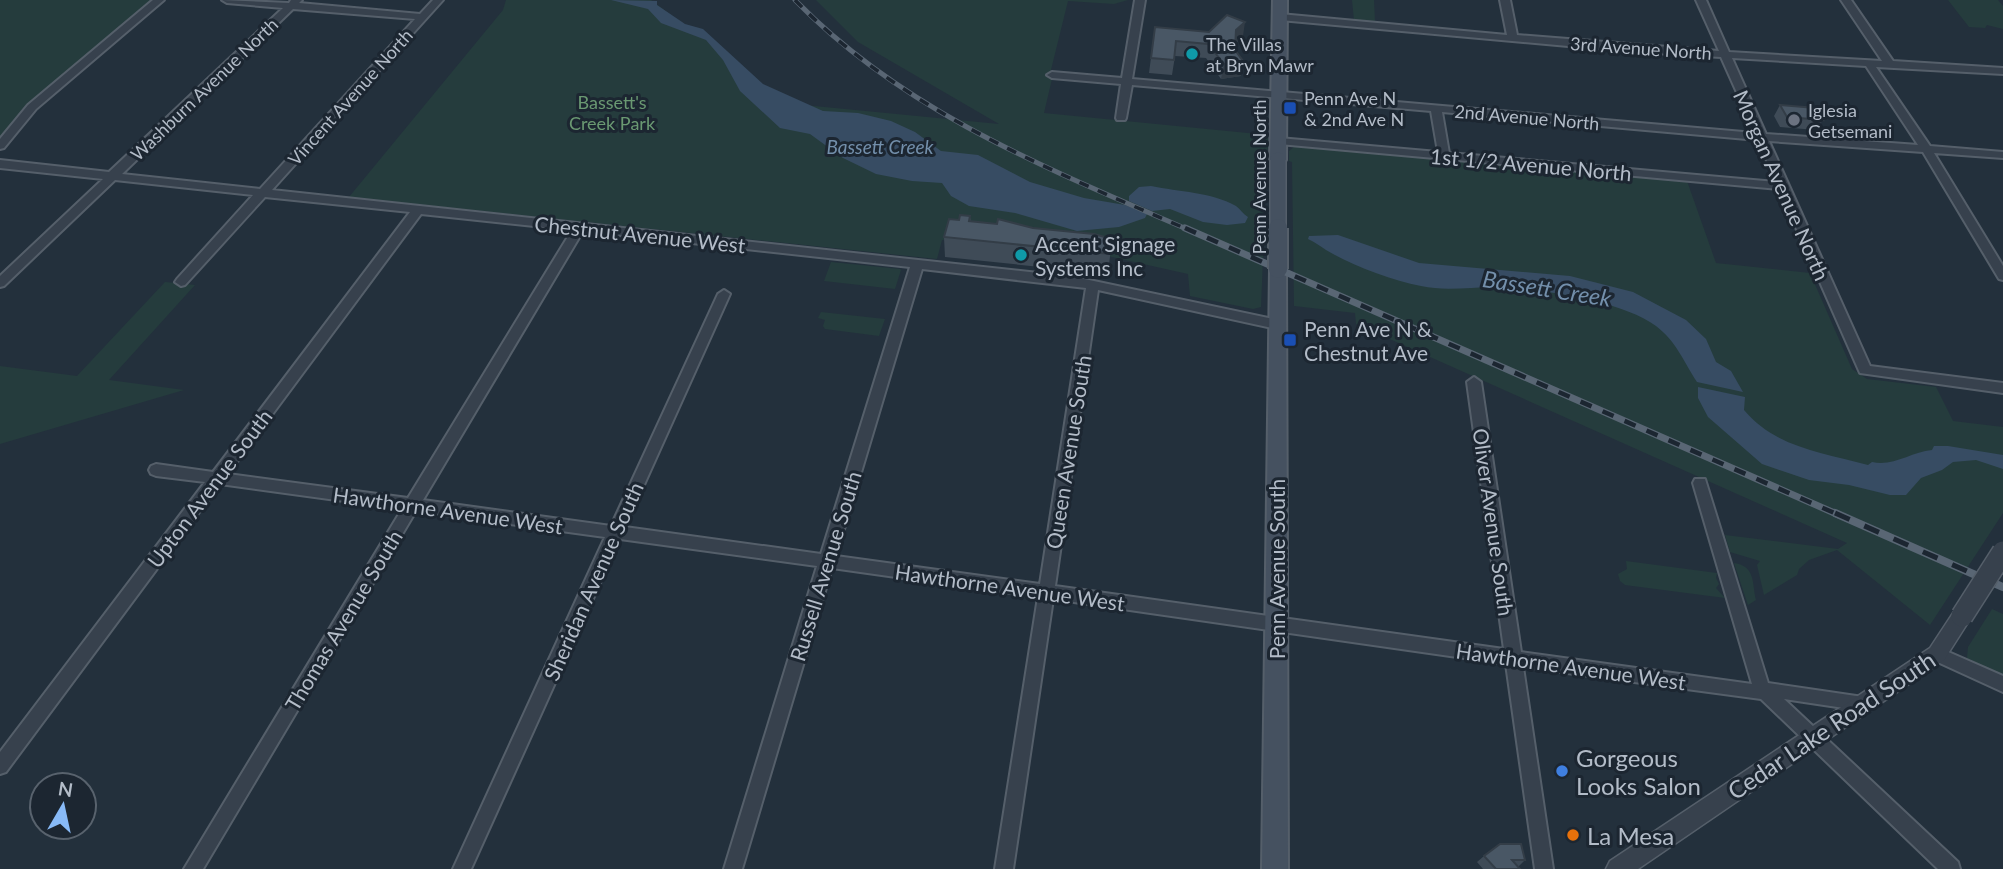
<svg xmlns="http://www.w3.org/2000/svg" width="2003" height="869" font-family="Lato,sans-serif">
  <rect width="100%" height="100%" fill="#23303c"/>
  <!-- green -->
  <path fill="#253c3d" d="M0 0H152L31 101 0 139Z
    M506 0H651L688 28 702 29 765 89 804 105 999 124 858 42 816 0H1128L1114 4 1068 1 1049 78 1052 79 1044 113 1268 135 1261 307 1253 309 1190 296 1188 274 1094 253 1034 247 998 237 995 242 982 241 973 237 942 240 937 259 349 197 503 10Z
    M1352 0H1374L1375 22 1354 20Z
    M1948 0H1998L2003 6V29L1987 25 1985 28 1969 27Z
    M1295 146 1687 181 1716 263 1810 273 1852 369 1867 379 1936 387 1953 421 2003 427V513L1930 625 1837 550 1809 560 1799 569 1797 575 1764 595 1757 565 1760 561 1730 552 1725 535 1838 549 1847 543 1356 324 1355 313 1294 306 1292 162 1289 161V151Z
    M831 262 900 269 901 270 895 289 824 281Z
    M165 282 195 285 109 380 184 390 0 444V366L77 376Z
    M821 312 885 319 879 336 825 329 823 326 825 320 818 318Z
    M1626 561 1717 573 1716 578 1719 584 1716 588 1725 598 1625 585 1620 581 1618 574 1627 569Z
    M1734 563C1756 566 1752 584 1756 600L1748 605Z
    M1992 609 2003 614V676L1967 658 1968 647Z"/>
  <!-- water -->
  <path fill="#374c63" d="M611 0 657 1V5L685 24 703 29 763 84 823 111 858 113 891 121 915 132 941 151 978 155 1030 182 1084 198 1125 205 1147 214 1145 218 1119 227 1077 231 1015 213 969 206 951 196 942 183 912 181 876 174 843 158 810 134 780 128 740 91 723 60 706 40 661 23 648 9Z
    M1151 186C1179 192 1211 192 1236 206 1240 209 1243 214 1248 217L1245 223 1227 225 1203 222 1170 209 1152 211 1129 201V196L1139 187Z
    M1338 235 1419 263 1570 276 1633 292 1686 320 1706 339 1716 362 1731 371 1743 392 1697 382C1684 362 1676 341 1656 326 1620 300 1545 290 1501 287 1474 286 1448 292 1421 286 1391 280 1353 266 1326 250 1320 246 1315 242 1308 239L1309 236Z
    M1698 387 1745 397 1744 410C1776 448 1822 452 1868 465L1872 462C1893 467 1911 452 1932 450L1934 446H1948L2003 455V469L1976 460 1953 462 1942 470 1921 478 1906 495H1890L1849 485 1809 480 1762 464 1708 417 1698 398Z"/>
  <g fill="none" stroke-linecap="round" stroke-linejoin="round">
    <!-- minor casing -->
    <g stroke="#555f6a" stroke-width="4">
      <path id="minor" d="M153 0H164L36 109 4 148 0 149V139L28 105Z
        M222 0 289 3 291 0H302L299 3 420 14 433 0H443L272 190 1075 277 1282 321 1283 324 1277 329 1098 290 1055 586 1504 649 1467 382 1474 377 1481 382 1521 652 1752 684 1693 483 1695 479H1705L1768 683 1870 698 1872 703 1870 708 1864 711 1784 699 1958 862 1960 869H1938L1761 699 1523 667 1553 869H1535L1506 664 1053 599 1013 869H995L1038 597 832 568 742 869H724L817 566 620 539 471 869H453L605 537 416 511 203 869H184L402 509 220 484 6 772 0 774V752L205 482 156 476 151 474 149 470 151 466 156 464 213 472 410 212 265 197 185 285 181 286 175 282 177 279 253 195 115 180 4 286 0 287V276L103 179 0 168V160L109 172 283 8 227 3ZM293 9 415 19 260 189 122 174ZM421 214 572 230 408 498 228 474ZM583 231 910 267 821 554 625 527 730 294 724 290 718 294 611 526 423 500ZM922 269 1086 288 1040 584 836 556Z
        M1135 0H1145L1132 79 1755 133 1721 57 1634 52 1280 20 1275 17 1280 14 1507 35 1500 0H1510L1517 35 1719 51 1696 0H1706L1729 52 1882 61 1841 0H1851L1893 61 2003 68V74L1876 67 1930 146 2003 152V158L1934 153 2003 266V280L1999 279 1923 152 1769 141 1870 366 2003 383V393L1860 373 1779 189 1279 144 1273 141 1279 138 1438 152 1431 111 1132 85 1126 118 1125 120H1117L1116 118 1121 84 1052 78 1047 75 1052 72 1122 78ZM1732 58 1866 66 1918 145 1766 134ZM1442 112 1758 140 1776 182 1449 153Z
        M1937 647 2003 676V692L1931 659 1929 654 1931 649Z"/>
    </g>
    <!-- tertiary casing -->
    <g stroke="#555f6a" stroke-width="3">
      <path id="tertiary" d="M1962 607 1969 610 1972 616 1944 660 1638 869H1606L1610 861 1930 648 1955 610Z"/>
    </g>
    <!-- secondary casing -->
    <g stroke="#555f6a" stroke-width="4">
      <path id="secondary" d="M1273 0H1287L1286 160 1278 165 1270 160Z
        M1278 263 1286 269 1288 869H1262L1270 269Z"/>
    </g>
    <!-- minor -->
    <use href="#minor" fill="#37414d" fill-rule="evenodd"/>
    <!-- tertiary -->
    <use href="#tertiary" fill="#37414d" fill-rule="evenodd"/>
    <!-- secondary -->
    <use href="#secondary" fill="#455160" fill-rule="evenodd"/>
    <!-- rail-far2 casing -->
    <g stroke="#596674" stroke-width="5">
      <path id="rail-far2" d="M795 0C904 112 1048 169 1189 230"/>
    </g>
    <!-- rail-far1 casing -->
    <g stroke="#596674" stroke-width="7">
      <path id="rail-far1" d="M1185 228 1839 515"/>
    </g>
    <!-- rail casing -->
    <g stroke="#596674" stroke-width="8">
      <path id="rail" d="M1835 513 2003 587"/>
    </g>
    <!-- rail-far2 -->
    <use href="#rail-far2" stroke="#1c2631" stroke-width="3.5" stroke-dasharray="10" stroke-linecap="butt"/>
    <!-- rail-far1 -->
    <use href="#rail-far1" stroke="#1c2631" stroke-width="4.5" stroke-dasharray="12" stroke-linecap="butt"/>
    <!-- rail -->
    <use href="#rail" stroke="#1c2631" stroke-width="5" stroke-dasharray="16" stroke-linecap="butt"/>
    <!-- tertiary-bridge casing -->
    <g stroke="#555f6a" stroke-width="24" stroke-linecap="butt">
      <path id="tertiary-bridge" d="M1962 616 2003 552"/>
    </g>
    <!-- secondary-bridge-far1 casing -->
    <g stroke="#555f6a" stroke-width="18" stroke-linecap="butt">
      <path id="secondary-bridge-far1" d="M1278 160V230"/>
    </g>
    <!-- secondary-bridge casing -->
    <g stroke="#555f6a" stroke-width="22" stroke-linecap="butt">
      <path id="secondary-bridge" d="M1278 228V269"/>
    </g>
    <!-- tertiary-bridge -->
    <use href="#tertiary-bridge" stroke="#37414d" stroke-width="21"/>
    <!-- secondary-bridge-far1 -->
    <use href="#secondary-bridge-far1" stroke="#455160" stroke-width="15"/>
    <!-- secondary-bridge -->
    <use href="#secondary-bridge" stroke="#455160" stroke-width="18"/>
  </g>
  <!-- wall -->
  <path fill="#3f4b57" d="M1155 27 1243 36 1235 44V50L1241 76 1221 79 1206 58 1175 56 1172 75 1149 73Z
    M1780 105 1823 120 1816 130 1780 127 1774 116Z
    M970 216 971 222 1033 228 1112 239 1108 274 945 257 944 237 959 220Z
    M1484 856 1525 860 1518 867 1520 869H1483L1477 862Z"/>
  <!-- shaded-wall -->
  <path fill="#333d47" d="M1245 22 1243 36 1233 45 1236 30Z
    M1243 61 1241 76 1221 79 1224 64Z"/>
  <!-- building -->
  <path fill="#495765" stroke="#333d47" stroke-width="2" d="M1227 15 1245 22 1236 30 1235 50 1243 61 1224 64 1208 44 1176 41 1174 60 1151 58 1155 27 1209 32Z
    M1780 105 1816 108 1823 120 1787 117Z
    M960 215 970 216 969 221 997 224 998 219 1033 228 1094 234 1112 239 1110 254 944 237 949 219 959 220Z
    M1500 844H1521L1525 860H1512L1520 869H1496L1484 856Z"/>
  <!-- markers -->
  <g fill="#0f9aa8" stroke="#1c2631" stroke-width="2.5">
    <circle cx="1192" cy="54" r="7"/>
    <circle cx="1021" cy="255" r="7"/>
  </g>
  <g fill="#1a4fb4" stroke="#1c2631" stroke-width="2.5">
    <rect x="1283" y="101" width="14" height="14" rx="3.5"/>
    <rect x="1283" y="333" width="14" height="14" rx="3.5"/>
  </g>
  <circle fill="#6b7280" stroke="#1c2631" stroke-width="2.5" cx="1794" cy="120" r="7"/>
  <circle fill="#3f7fe0" stroke="#1c2631" stroke-width="2.5" cx="1562" cy="771" r="7"/>
  <circle fill="#e8710a" stroke="#1c2631" stroke-width="2.5" cx="1573" cy="835" r="7"/>
  <g text-anchor="middle" dominant-baseline="central" stroke-width="6" stroke-linejoin="round" paint-order="stroke">
    <!-- far-poi labels -->
    <g font-size="18" fill="#b3bcc8" stroke="#1c2631" text-anchor="start">
      <text x="1206" y="44">The Villas<tspan x="1206" dy="21">at Bryn Mawr</tspan></text>
      <text x="1304" y="98">Penn Ave N<tspan x="1304" dy="21">&amp; 2nd Ave N</tspan></text>
      <text x="1808" y="110">Iglesia<tspan x="1808" dy="21">Getsemani</tspan></text>
    </g>
    <!-- far-street labels -->
    <g font-size="18" fill="#b3bcc8" stroke="#1c2631">
      <text transform="translate(1641 48) rotate(4)">3rd Avenue North</text>
      <text transform="translate(204 89) rotate(-44)">Washburn Avenue North</text>
      <text transform="translate(350 97) rotate(-48)">Vincent Avenue North</text>
      <text transform="translate(1527 117) rotate(5)">2nd Avenue North</text>
      <text transform="translate(1259 177) rotate(-90)">Penn Avenue North</text>
    </g>
    <!-- far-park labels -->
    <g font-size="18" fill="#6a9972" stroke="#1c2631">
      <text x="612" y="102">Bassett's<tspan x="612" dy="21">Creek Park</tspan></text>
    </g>
    <!-- far-water labels -->
    <g font-size="19" font-style="italic" fill="#738fab" stroke="#1c2631">
      <text x="880" y="146">Bassett Creek</text>
    </g>
    <!-- street labels -->
    <g font-size="21" fill="#b3bcc8" stroke="#1c2631">
      <text transform="translate(1531 164) rotate(5)">1st 1/2 Avenue North</text>
      <text transform="translate(1782 185) rotate(66)">Morgan Avenue North</text>
      <text transform="translate(640 234) rotate(6)">Chestnut Avenue West</text>
      <text transform="translate(1068 452) rotate(-81)">Queen Avenue South</text>
      <text transform="translate(209 488) rotate(-53)">Upton Avenue South</text>
      <text transform="translate(448 510) rotate(8)">Hawthorne Avenue West</text>
      <text transform="translate(1494 522) rotate(82)">Oliver Avenue South</text>
      <text transform="translate(825 566) rotate(-73)">Russell Avenue South</text>
      <text transform="translate(1276 569) rotate(-90)">Penn Avenue South</text>
      <text transform="translate(593 581) rotate(-66)">Sheridan Avenue South</text>
      <text transform="translate(1010 587) rotate(8)">Hawthorne Avenue West</text>
      <text transform="translate(343 620) rotate(-59)">Thomas Avenue South</text>
      <text transform="translate(1571 666) rotate(8)">Hawthorne Avenue West</text>
    </g>
    <!-- poi labels -->
    <g font-size="21" fill="#b3bcc8" stroke="#1c2631" text-anchor="start">
      <text x="1035" y="243">Accent Signage<tspan x="1035" dy="24">Systems Inc</tspan></text>
      <text x="1304" y="328">Penn Ave N &amp;<tspan x="1304" dy="24">Chestnut Ave</tspan></text>
    </g>
    <!-- water labels -->
    <g font-size="23" font-style="italic" fill="#738fab" stroke="#1c2631">
      <text transform="translate(1547 288) rotate(9)">Bassett Creek</text>
    </g>
    <!-- near-street labels -->
    <g font-size="24" fill="#b3bcc8" stroke="#1c2631">
      <text transform="translate(1831 725) rotate(-34)">Cedar Lake Road South</text>
    </g>
    <!-- near-poi labels -->
    <g font-size="24" fill="#b3bcc8" stroke="#1c2631" text-anchor="start">
      <text x="1576" y="757">Gorgeous<tspan x="1576" dy="28">Looks Salon</tspan></text>
      <text x="1587" y="835">La Mesa</text>
    </g>
  </g>
  <!-- north arrow -->
  <g transform="translate(63 806) rotate(9)"><circle r="33" fill="#1c2631" stroke="#58626d" stroke-width="2"/>
  <path d="M0-5L12 26L0 18L-12 26Z" fill="#88baf7"/>
  <text y="-10" font-size="19" font-weight="bold" text-anchor="middle" fill="#b3bcc8">N</text>
  </g>
</svg>
